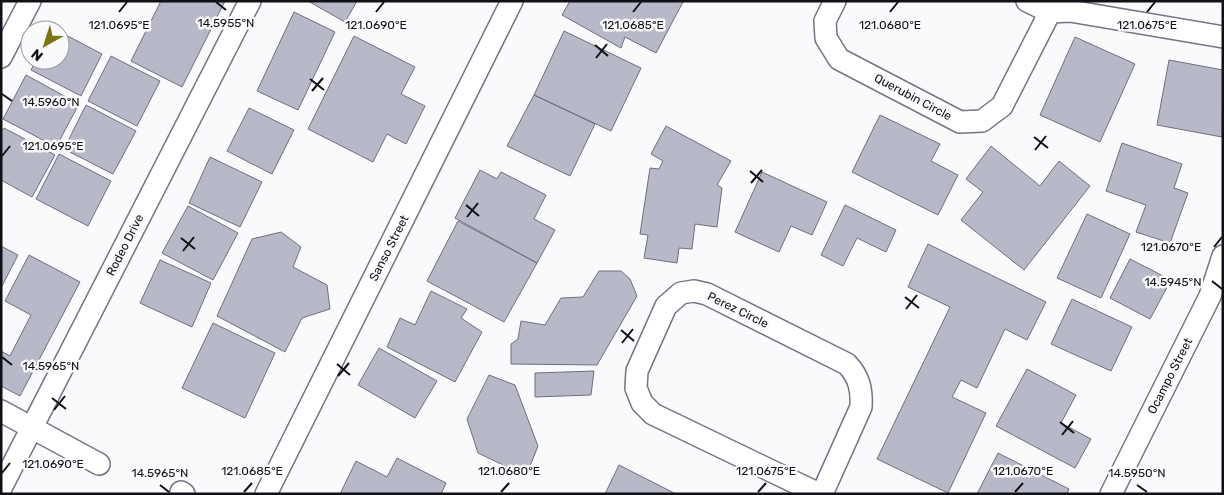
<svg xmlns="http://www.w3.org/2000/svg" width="1224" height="495" font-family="Rubik,sans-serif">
  <rect width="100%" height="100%" fill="#fafafd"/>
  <!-- building -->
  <path fill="#b7b8c8" stroke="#6e6f7e" d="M161 1H225L182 87 131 61Z
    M308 1H357L345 22Z
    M570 1H682L683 2 656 53 625 37 621 48 562 15Z
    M294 12 335 32 298 110 257 91Z
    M564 31 641 68 611 131 534 95Z
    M60 32 102 54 81 96 31 70 36 60H60Z
    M354 36 415 67 401 94 425 106 406 144 387 134 373 162 308 129Z
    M1075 37 1135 64 1100 142 1040 115Z
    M111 56 160 81 137 126 88 101Z
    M1169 60 1223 70 1222 137 1157 125Z
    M26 75 79 104 56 147 3 119Z
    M534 95 595 124 570 176 507 146Z
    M86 105 136 131 113 174 64 149Z
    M249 108 294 130 272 174 227 151Z
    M880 115 940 144 931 161 958 175 938 215 852 172Z
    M666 126 731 161 717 185 722 188 717 227 695 224 692 249 679 248 677 263 644 258 648 235 640 234 650 168 659 169 663 161 651 154Z
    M4 128 55 155 32 197 1 180V132Z
    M1122 143 1182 164 1174 188 1188 193 1170 243 1136 232 1146 205 1106 191Z
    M991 146 1040 186 1059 161 1090 186 1024 270 961 220 983 192 966 179Z
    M59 154 111 181 88 226 36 199Z
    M210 157 262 182 240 227 189 203Z
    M480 170 497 179 501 172 546 195 534 219 555 230 537 263 455 218Z
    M762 172 827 202 812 235 791 226 779 252 735 232Z
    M845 205 896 230 886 252 857 238 843 266 821 255Z
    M188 206 238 233 213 280 162 253Z
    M1087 214 1130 234 1101 298 1057 278Z
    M458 221 537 263 504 322 427 281Z
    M281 232 301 247 293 267 327 285 330 309 302 318 285 352 217 316 252 239Z
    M928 244 1046 302 1027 340 1005 329 977 388 961 380 952 397 986 413 948 493 877 459 950 307 908 287Z
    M1 246 18 255 1 288Z
    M29 255 80 282 20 396 1 386V351L10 356 31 315 5 301Z
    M1130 259 1171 280 1150 319 1110 298Z
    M160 260 211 283 192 327 140 303Z
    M599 271H621L630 279 637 296 597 365 511 364V344L518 339 521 321 545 325 561 298 583 297Z
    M431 291 467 309 461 318 482 332 455 382 387 347 400 318 415 325Z
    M1072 299 1132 327 1111 371 1051 344Z
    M213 323 275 353 245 418 182 388Z
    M379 348 437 381 415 418 358 385Z
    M1027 369 1076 395 1061 423 1091 439 1075 468 996 426Z
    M594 371 591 395 535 397V373Z
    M489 375 515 385 538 446 526 476 478 453 467 419Z
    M998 453 1069 489 1067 494H977Z
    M397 458 446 483 441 494H340L356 461 387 477Z
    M619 465 676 494H605Z"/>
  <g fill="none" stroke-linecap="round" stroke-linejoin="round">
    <!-- minor casing -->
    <g stroke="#747484" stroke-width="24">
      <path id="minor" d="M835 1 825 21 826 38 839 59 960 122 982 121 1002 106 1050 12
        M1027 1 1050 12 1070 11 1223 37
        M1 57 30 1
        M1 411 99 464
        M1 488 250 1
        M181 492 184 494
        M266 494 512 1
        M819 494 653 414 642 403 636 388 637 371 666 306 681 293 694 291 707 294 847 364C859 377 862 389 861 407L822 494
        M1111 494 1210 296 1223 256"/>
    </g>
    <!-- minor -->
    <use href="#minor" stroke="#fff" stroke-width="21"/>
  </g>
  <!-- ticks -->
  <path fill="none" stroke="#101016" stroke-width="2" d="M216 2 226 10M119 12 127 2M376 12 384 2M633 12 641 2M890 12 898 2M1147 12 1155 2M595 45 608 56M596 58 607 44M310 79 324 90M312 91 323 78M2 94 12 101M1034 137 1048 148M1035 150 1046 136M2 156 10 146M750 171 763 182M751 183 762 170M466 205 479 216M467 217 478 203M181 238 195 249M1214 247 1222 237M183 251 194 237M1212 281 1222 289M905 297 919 308M906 309 917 295M621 330 634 341M622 343 633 329M2 357 12 365M337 364 350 375M338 376 349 363M52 398 66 409M54 410 65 396M1060 422 1074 433M1062 435 1073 421M2 473 10 463M160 485 169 492M1137 485 1147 492M244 492 252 483M501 492 509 483M758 492 766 483M1015 492 1023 483"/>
  <g text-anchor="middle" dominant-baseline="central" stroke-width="5" stroke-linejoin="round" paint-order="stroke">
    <!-- street labels -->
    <g font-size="12" fill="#101016" stroke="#fafafd">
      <text transform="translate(913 97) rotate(28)">Querubin Circle</text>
      <text transform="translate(125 245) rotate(-63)">Rodeo Drive</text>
      <text transform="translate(389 248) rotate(-63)">Sanso Street</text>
      <text transform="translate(738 310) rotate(26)">Perez Circle</text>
      <text transform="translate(1170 376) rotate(-63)">Ocampo Street</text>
    </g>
  </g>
  <g font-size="12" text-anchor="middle" fill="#101016" stroke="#fafafd" stroke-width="5" stroke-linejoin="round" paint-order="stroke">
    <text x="226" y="27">14.5955°N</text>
    <text x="119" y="29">121.0695°E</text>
    <text x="376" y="29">121.0690°E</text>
    <text x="633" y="29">121.0685°E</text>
    <text x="890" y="29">121.0680°E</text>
    <text x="1147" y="29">121.0675°E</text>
    <text x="51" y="106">14.5960°N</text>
    <text x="53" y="150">121.0695°E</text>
    <text x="1171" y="251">121.0670°E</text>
    <text x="1173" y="286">14.5945°N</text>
    <text x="51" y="370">14.5965°N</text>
    <text x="53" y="468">121.0690°E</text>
    <text x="252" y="475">121.0685°E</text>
    <text x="509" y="475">121.0680°E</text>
    <text x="766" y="475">121.0675°E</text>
    <text x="1023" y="475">121.0670°E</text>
    <text x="160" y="477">14.5965°N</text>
    <text x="1137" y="477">14.5950°N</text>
  </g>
  <!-- border -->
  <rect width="1224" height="495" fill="none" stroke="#101016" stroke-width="5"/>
  <!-- north arrow -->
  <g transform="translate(45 45) rotate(219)"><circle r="24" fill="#fafafd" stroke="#9c9ca1"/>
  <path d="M0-4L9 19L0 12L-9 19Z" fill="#7f7212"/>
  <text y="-8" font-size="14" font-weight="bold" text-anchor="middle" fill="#101016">N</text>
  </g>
</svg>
